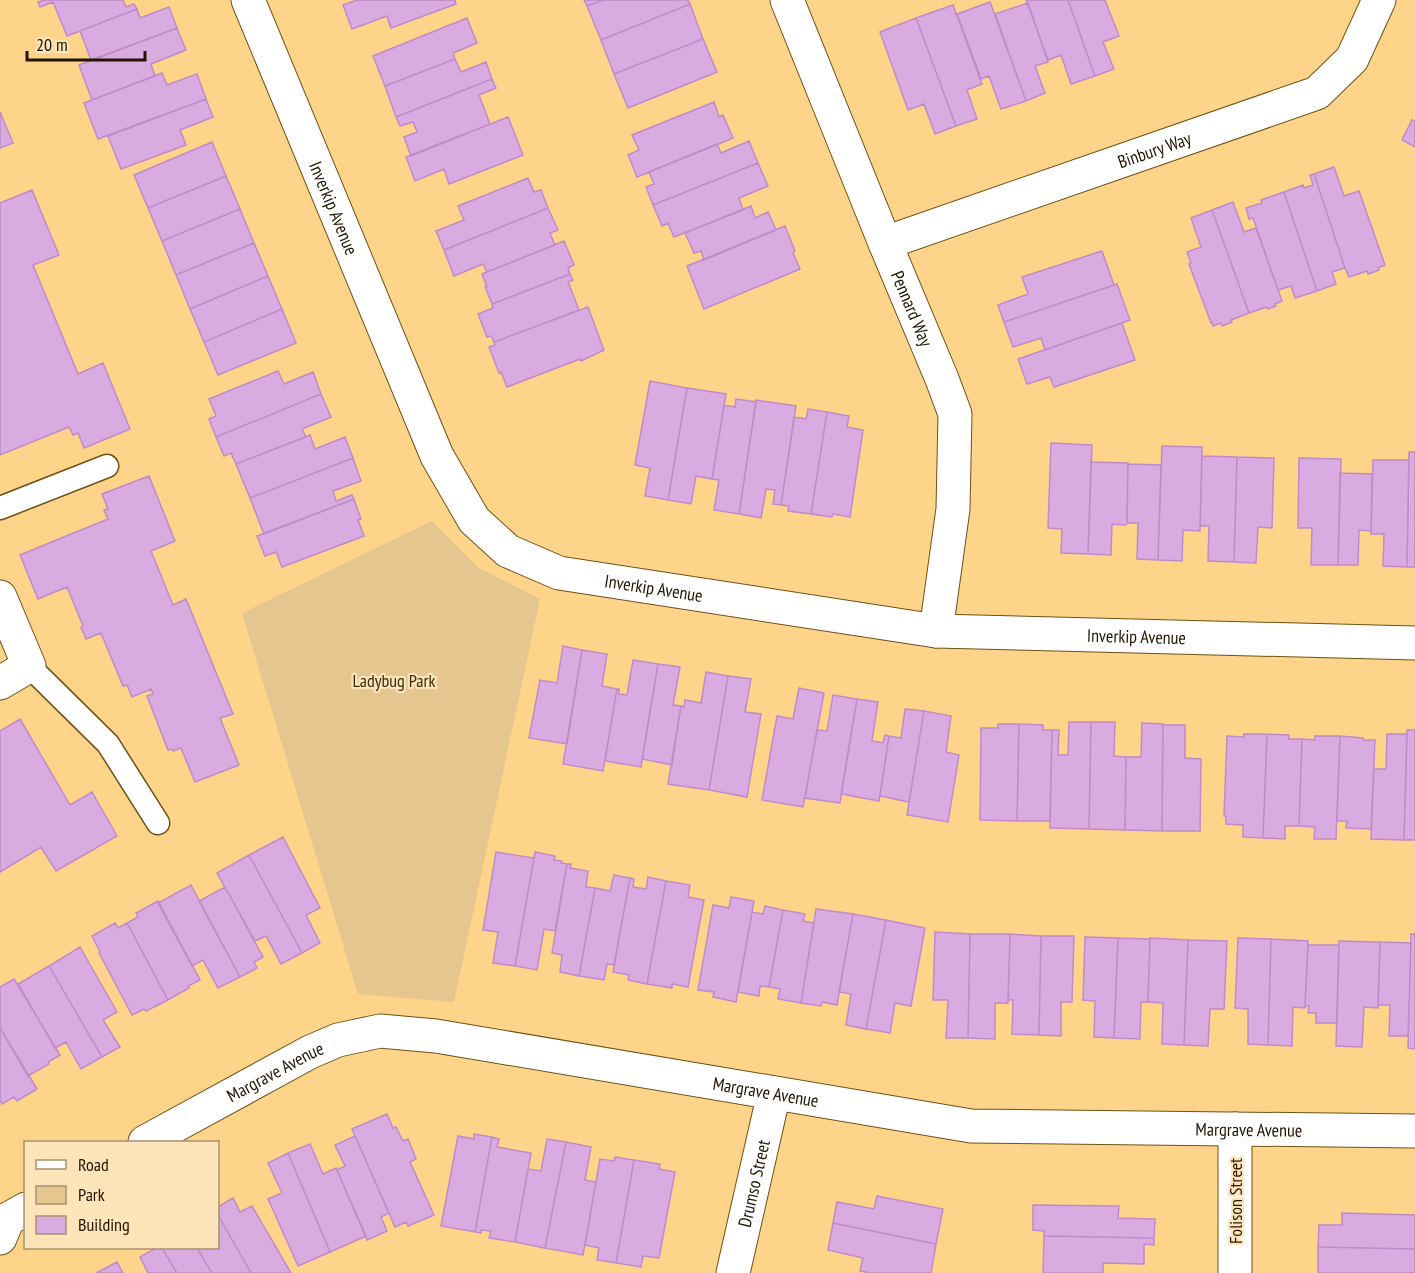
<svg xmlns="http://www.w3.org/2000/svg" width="1415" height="1273" font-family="'PT Sans Narrow',sans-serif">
  <rect width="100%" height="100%" fill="#fed48a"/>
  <!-- green -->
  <path fill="#e5c68e" d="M432 521 479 568 540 599 454 1002 358 994 242 613Z"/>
  <!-- building -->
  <path fill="#d9abe1" stroke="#bf8bc8" stroke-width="1.5" d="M45 0H123L126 7 134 4 137 9 67 36 53 2 40 7 38 2Z
    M357 0H455L456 4 391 28 387 16 352 29 343 5Z
    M584 0H603L587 6Z
    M603 0H688L690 4 601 40 587 6Z
    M1026 0H1068L1095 76 1071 84 1061 55 1048 60Z
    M1068 0H1105L1119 36 1103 42 1114 69 1095 76Z
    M990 2 1026 101 1001 109 989 76 981 79 957 14Z
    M1028 3 1048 62 1035 66 1045 93 1026 101 995 14Z
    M690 4 703 39 614 74 601 40Z
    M953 5 982 84 967 90 977 119 956 126 916 18Z
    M169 7 177 28 91 60 80 31 137 9 140 18Z
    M467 18 477 43 453 53 455 59 385 86 373 56Z
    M916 18 956 126 935 134 924 104 908 110 880 32Z
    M177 28 186 50 151 64 155 76 92 100 79 65Z
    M703 39 717 72 628 108 614 74Z
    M455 59 461 72 486 62 492 79 396 117 385 86Z
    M162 73 167 85 197 74 206 99 98 139 84 103Z
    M492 79 496 88 479 95 490 124 411 156 404 137 417 132 413 122 400 126 396 117Z
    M206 99 213 117 180 130 186 145 121 169 108 136Z
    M714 102 719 117 723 115 733 138 637 177 628 155 639 150 632 135Z
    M0 112 13 143 0 148Z
    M508 117 523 155 449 184 444 169 415 181 406 157Z
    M1412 120 1415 121V147L1402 140Z
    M749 141 758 163 653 205 646 187 654 184 649 172 717 144 721 153Z
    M212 142 226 176 148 208 134 175Z
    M758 163 768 186 739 198 743 210 674 237 668 223 662 226 653 205Z
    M1334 167 1344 196 1359 191 1385 265 1378 268 1379 270 1368 274 1367 271 1349 277 1345 268 1314 174Z
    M1314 174 1345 268 1332 272 1336 284 1317 291 1284 192 1303 185 1304 188 1313 185 1310 175Z
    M226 176 240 209 162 241 148 208Z
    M528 178 534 192 541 190 548 208 444 250 436 231 464 220 458 206Z
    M32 190 59 255 33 265 78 374 103 363 130 429 84 448 78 433 73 435 69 427 0 455V203Z
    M1284 192 1317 291 1295 298 1291 286 1278 290 1253 218 1249 219 1246 208 1262 203 1261 200Z
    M1233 202 1244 232 1256 228 1282 301 1275 304 1276 306 1268 309 1267 307 1249 313 1212 210Z
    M751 206 755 218 768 212 776 230 704 260 701 251 694 253 685 233Z
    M548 208 558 230 550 233 555 245 487 272 483 264 454 276 444 250Z
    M240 209 254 243 176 275 162 241Z
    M1212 210 1249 313 1231 320 1232 322 1222 326 1221 323 1213 326 1212 322 1211 323 1189 264 1191 263 1187 252 1201 247 1191 218Z
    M785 226 795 251 793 253 800 269 704 309 687 266Z
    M564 241 574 265 568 268 570 274 492 304 485 287H487L482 274Z
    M254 243 268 276 190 309 176 275Z
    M1102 251 1114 285 1004 322 998 305 1028 294 1022 277Z
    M570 274 573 280 568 282 579 310 494 342 491 336 487 337 478 314 493 308 492 304Z
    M268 276 282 309 204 342 190 309Z
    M1117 284 1130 320 1045 350 1041 338 1013 347 1004 322Z
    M588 307 604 350 581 361 580 359 507 387 501 372 499 373 489 347 495 345 494 342Z
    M282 309 296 343 218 375 204 342Z
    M1122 323 1135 360 1054 387 1050 377 1027 384 1018 359Z
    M278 371 284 384 313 372 321 394 216 437 209 419 216 416 209 399Z
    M650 381 687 388 668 500 645 496 650 468 635 465Z
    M687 388 726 394 712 479 696 476 691 504 668 500Z
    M321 394 331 417 302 429 306 437 236 464 231 453 224 456 216 437Z
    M736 399 756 402 739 514 714 510 719 480 712 479 724 405 735 407Z
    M756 400 796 406 781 505 773 504 775 490 766 489 761 518 739 514Z
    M808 409 827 412 811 514 788 511 789 506 781 505 794 417 806 419Z
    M827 412 849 416 847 427 863 430 850 517 833 514 832 517 811 514Z
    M310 435 315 449 345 437 353 458 250 498 236 464Z
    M1051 443 1092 445 1088 554 1061 553 1062 529 1048 528Z
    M1162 446 1202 447 1200 531 1183 530 1182 561 1158 560Z
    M1409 452H1415V567H1407Z
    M1202 456 1237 457 1234 562 1208 561 1209 526H1200Z
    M1237 457 1274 458 1272 528 1258 527 1256 563 1234 562Z
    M353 458 361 481 333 491 336 501 352 495 354 499 264 534 250 498Z
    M1299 458 1341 459 1338 565H1311L1312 528H1298Z
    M1373 460H1409L1407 567 1383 566 1384 534H1371Z
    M1091 462 1128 463 1127 523 1126 525 1112 524 1111 555 1088 554Z
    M1128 464 1161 465 1158 560 1137 559 1138 523H1127Z
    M1340 473 1372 474 1371 531 1359 530 1358 565H1338Z
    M149 476 175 541 151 551 173 605 186 599 233 714 220 718 239 765 195 782 181 748 173 751 172 749 168 750 147 696 153 694 151 689 132 697 127 685 123 686 101 633 86 639 81 627 83 626 67 587 38 599 20 555 108 519 104 510 108 509 102 494Z
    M354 499 361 519 358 520 364 536 282 567 276 552 265 556 257 536Z
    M563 646 582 650 567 744 529 738 540 680 557 683Z
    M582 650 607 654 602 686 617 689 603 771 563 764Z
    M633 660 658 664 641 767 605 761 617 689H619V694L627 695Z
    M658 664 680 667 673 705 681 706 672 765 642 759Z
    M706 672 728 676 709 790 668 784 681 706 684 707 685 700 701 703Z
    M728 676 751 679 745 712 761 714 747 797 709 790Z
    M799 688 824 693 803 807 762 800 777 716 793 719Z
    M833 695 857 699 840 803 805 798 817 730 827 731Z
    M857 699 878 702 872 741 883 743 885 735 889 736 879 801 841 794Z
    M905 709 924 711 909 802 880 796 889 736 901 738Z
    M924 711 951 716 946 752 959 755 948 822 907 815Z
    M20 719 70 805 92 792 117 836 56 871 41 847 0 872V731Z
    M1069 722H1091L1089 829 1050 828 1052 730H1059L1058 755H1068Z
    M1091 722H1115L1114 756 1126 757 1125 830 1089 829Z
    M1142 723 1163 724 1162 831 1125 830 1126 757H1141Z
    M998 724H1019L1017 821 980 820 981 728H998Z
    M1019 724 1043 725V730H1052L1050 821H1017Z
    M1163 725H1185V758L1201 759 1200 831H1162Z
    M1407 730H1415V840H1404Z
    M1244 734H1267L1263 838 1243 837V825L1226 824V816H1224L1227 736 1244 737Z
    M1267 734 1289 735V739H1302L1299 826H1285V839L1263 838Z
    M1387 734H1407L1404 840 1371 839 1374 769H1386Z
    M1315 736H1340L1336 839H1314L1315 827 1299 826 1302 739 1315 740Z
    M1340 736 1363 738V740H1375L1371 829 1346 828 1347 821H1337Z
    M283 837 320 908 306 915 320 943 302 953 249 855Z
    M496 852 534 858 515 966 493 963 498 932 483 930Z
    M535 852 555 856 554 860 562 861 561 863 567 864 555 931 544 929 537 970 515 966Z
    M249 855 302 953 281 964 266 936 255 941 217 873Z
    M567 864H571L570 868 588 871 586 887 595 888 579 976 560 972 562 955 552 953Z
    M614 875 630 878 614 965 607 964 604 980 579 976 595 888 610 891Z
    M648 877 666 881 647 984 628 980 629 975 613 972 630 878 634 879 633 887 646 889Z
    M666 881 690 885 688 897 704 900 688 987 672 984V988L647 984Z
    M191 885 240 977 218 988 203 960 192 966 158 903Z
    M225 887 263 957 254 962 257 968 240 977 199 901Z
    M731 897 754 901 736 1002 713 997 714 992 698 990 713 905 729 908Z
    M158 901 200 980 188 986 189 988 168 1000 127 923 138 917 136 913Z
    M765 906 783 910 769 987 760 986 759 996 738 992 752 912 763 914Z
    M816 909 853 914 837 1005 822 1002 821 1006 801 1003Z
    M783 910 805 914 803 921 814 923 801 1003 778 999 780 989 769 987Z
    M853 914 886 920 866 1029 846 1025 851 994 839 992Z
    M886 920 925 928 911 1006 895 1003 890 1033 866 1029Z
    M115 923 118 928 127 923 168 1000 146 1011 144 1009 132 1015 99 953 100 952 92 936Z
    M935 932 970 934 968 1038H946L948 1000H933Z
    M970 934H1010L1008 1003H995V1039L968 1038Z
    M1010 934 1041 936 1039 1035 1012 1034 1013 1000H1008Z
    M1411 934H1415V1049L1408 1048Z
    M1041 936H1074L1072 1002H1061V1036L1039 1035Z
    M1085 937 1118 938 1114 1038 1094 1037 1095 1001 1083 1000Z
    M1118 938 1150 939 1148 1002H1141L1140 1039 1114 1038Z
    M1150 938 1188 940 1184 1045 1162 1044 1163 1003 1148 1002Z
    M1238 938 1271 939 1268 1045 1248 1044V1009L1235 1008Z
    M1271 939 1308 941 1305 1008 1293 1007 1292 1046 1268 1045Z
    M1188 940 1227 941 1224 1009H1210L1208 1046 1184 1045Z
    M1339 941 1380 942 1378 1008 1364 1007 1362 1047 1336 1046Z
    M1380 942 1411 943 1408 1036H1389L1390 1005H1378Z
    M1308 945H1339L1337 1023H1316V1013H1308L1309 1006H1305Z
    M80 947 117 1012 103 1020 120 1047 102 1057 49 966Z
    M49 966 102 1057 81 1069 66 1042 55 1048 18 984Z
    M14 979 60 1055 48 1062 49 1064 28 1076 0 1028V987Z
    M0 1028 37 1089 17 1101 14 1097 2 1104 0 1101Z
    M387 1114 393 1128 396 1127 403 1141 408 1139 416 1159 410 1162 434 1215 408 1226 406 1222 395 1227 352 1129Z
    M474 1134 492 1137 475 1232 441 1226 458 1136 474 1139Z
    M355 1136 389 1213 381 1217 387 1231 367 1240 337 1170 345 1166 335 1145Z
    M492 1137 499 1139 497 1147 531 1153 515 1242 489 1238 491 1231 481 1230V1233L475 1232Z
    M547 1139 566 1142 545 1248 515 1242 528 1169 541 1171Z
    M566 1142 591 1147 585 1180 596 1182 583 1255 545 1248Z
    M310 1144 323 1174 336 1168 366 1236 330 1252 288 1153Z
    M288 1153 330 1252 298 1266 268 1199 282 1193 268 1163Z
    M615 1157 634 1160 616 1263 597 1260 599 1248 585 1245 600 1159 614 1161Z
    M634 1160 660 1164 659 1169 675 1172 659 1258 643 1256 641 1267 616 1263Z
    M877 1196 943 1209 936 1244 833 1223 837 1202 874 1209Z
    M233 1198 240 1212 252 1206 291 1273H251L218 1215V1207Z
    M1033 1205 1119 1206 1118 1218 1155 1219 1154 1238 1044 1236V1231L1033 1230Z
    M1342 1213 1415 1215V1249L1318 1247 1319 1225H1342Z
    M218 1215 251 1273H212L197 1248H218Z
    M833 1223 936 1244 931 1273H871L860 1271 863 1258 828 1250Z
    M1044 1236 1154 1238V1245L1144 1244V1264L1103 1263V1273H1043Z
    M1318 1247 1415 1249V1273H1318Z
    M156 1248H162L177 1273H148L140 1257Z
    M162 1248H197L212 1273H177Z
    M117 1262 123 1273H96Z"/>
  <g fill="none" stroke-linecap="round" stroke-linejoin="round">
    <!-- service casing -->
    <g stroke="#6e5115" stroke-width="25">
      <path id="service" d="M0 508 107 466
        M29 666 108 744 158 823"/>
    </g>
    <!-- minor casing -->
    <g stroke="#6e5115" stroke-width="35">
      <g id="minor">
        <path id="s1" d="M248 0 437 456 474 520 508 551 559 573 936 631 1415 643"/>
        <path id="s2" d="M787 0 885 243 942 379 955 414 953 509 936 631"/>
        <path id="s3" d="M885 243 1317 93 1352 59 1379 0"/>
        <path d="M0 597 29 666 0 683"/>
        <path id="s4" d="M145 1142 310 1052 338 1040 380 1031 436 1036 971 1126 1415 1131"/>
        <path d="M0 1238 8 1219 26 1209"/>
        <path id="s5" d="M733 1273 774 1093"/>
        <path d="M1235 1273V1129"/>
      </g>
    </g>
    <!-- service -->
    <use href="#service" stroke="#fff" stroke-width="22"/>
    <!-- minor -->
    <use href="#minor" stroke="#fff" stroke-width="33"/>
  </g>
  <g text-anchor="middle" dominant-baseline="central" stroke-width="4.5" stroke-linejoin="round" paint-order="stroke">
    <!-- street labels -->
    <g font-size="18" fill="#211500" stroke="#fee4b9">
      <text stroke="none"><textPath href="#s3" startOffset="285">Binbury Way</textPath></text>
      <text stroke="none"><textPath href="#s1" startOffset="225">Inverkip Avenue</textPath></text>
      <text stroke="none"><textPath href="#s2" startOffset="333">Pennard Way</textPath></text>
      <text stroke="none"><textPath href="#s1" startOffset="765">Inverkip Avenue</textPath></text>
      <text stroke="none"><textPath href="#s1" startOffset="1251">Inverkip Avenue</textPath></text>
      <text stroke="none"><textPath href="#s4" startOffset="148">Margrave Avenue</textPath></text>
      <text stroke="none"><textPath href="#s4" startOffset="652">Margrave Avenue</textPath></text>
      <text stroke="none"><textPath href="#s4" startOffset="1138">Margrave Avenue</textPath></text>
      <text stroke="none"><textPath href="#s5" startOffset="92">Drumso Street</textPath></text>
      <text transform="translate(1235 1201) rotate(-90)">Folison Street</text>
    </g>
    <!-- park labels -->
    <g font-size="18" fill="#3b2c10" stroke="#fee4b9">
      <text x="394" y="680">Ladybug Park</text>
    </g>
  </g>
  <!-- legend -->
  <rect x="24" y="1141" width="195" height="108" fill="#fee4b9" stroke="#a6916f" stroke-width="1.5"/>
  <rect x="36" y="1160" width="30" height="9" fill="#ffffff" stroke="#a6916f" stroke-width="1.5"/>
  <text x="78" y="1171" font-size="18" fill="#211500">Road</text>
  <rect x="36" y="1186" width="30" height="18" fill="#e5c68e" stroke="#a6916f" stroke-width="1.5"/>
  <text x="78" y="1201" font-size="18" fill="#211500">Park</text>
  <rect x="36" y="1216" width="30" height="18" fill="#d9abe1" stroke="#a6916f" stroke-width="1.5"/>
  <text x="78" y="1231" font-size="18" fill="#211500">Building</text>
  <!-- scale -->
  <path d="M27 51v9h118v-9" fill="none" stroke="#211500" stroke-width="3"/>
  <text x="36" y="51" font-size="18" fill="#211500" stroke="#fee4b9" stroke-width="4.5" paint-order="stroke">20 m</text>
</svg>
